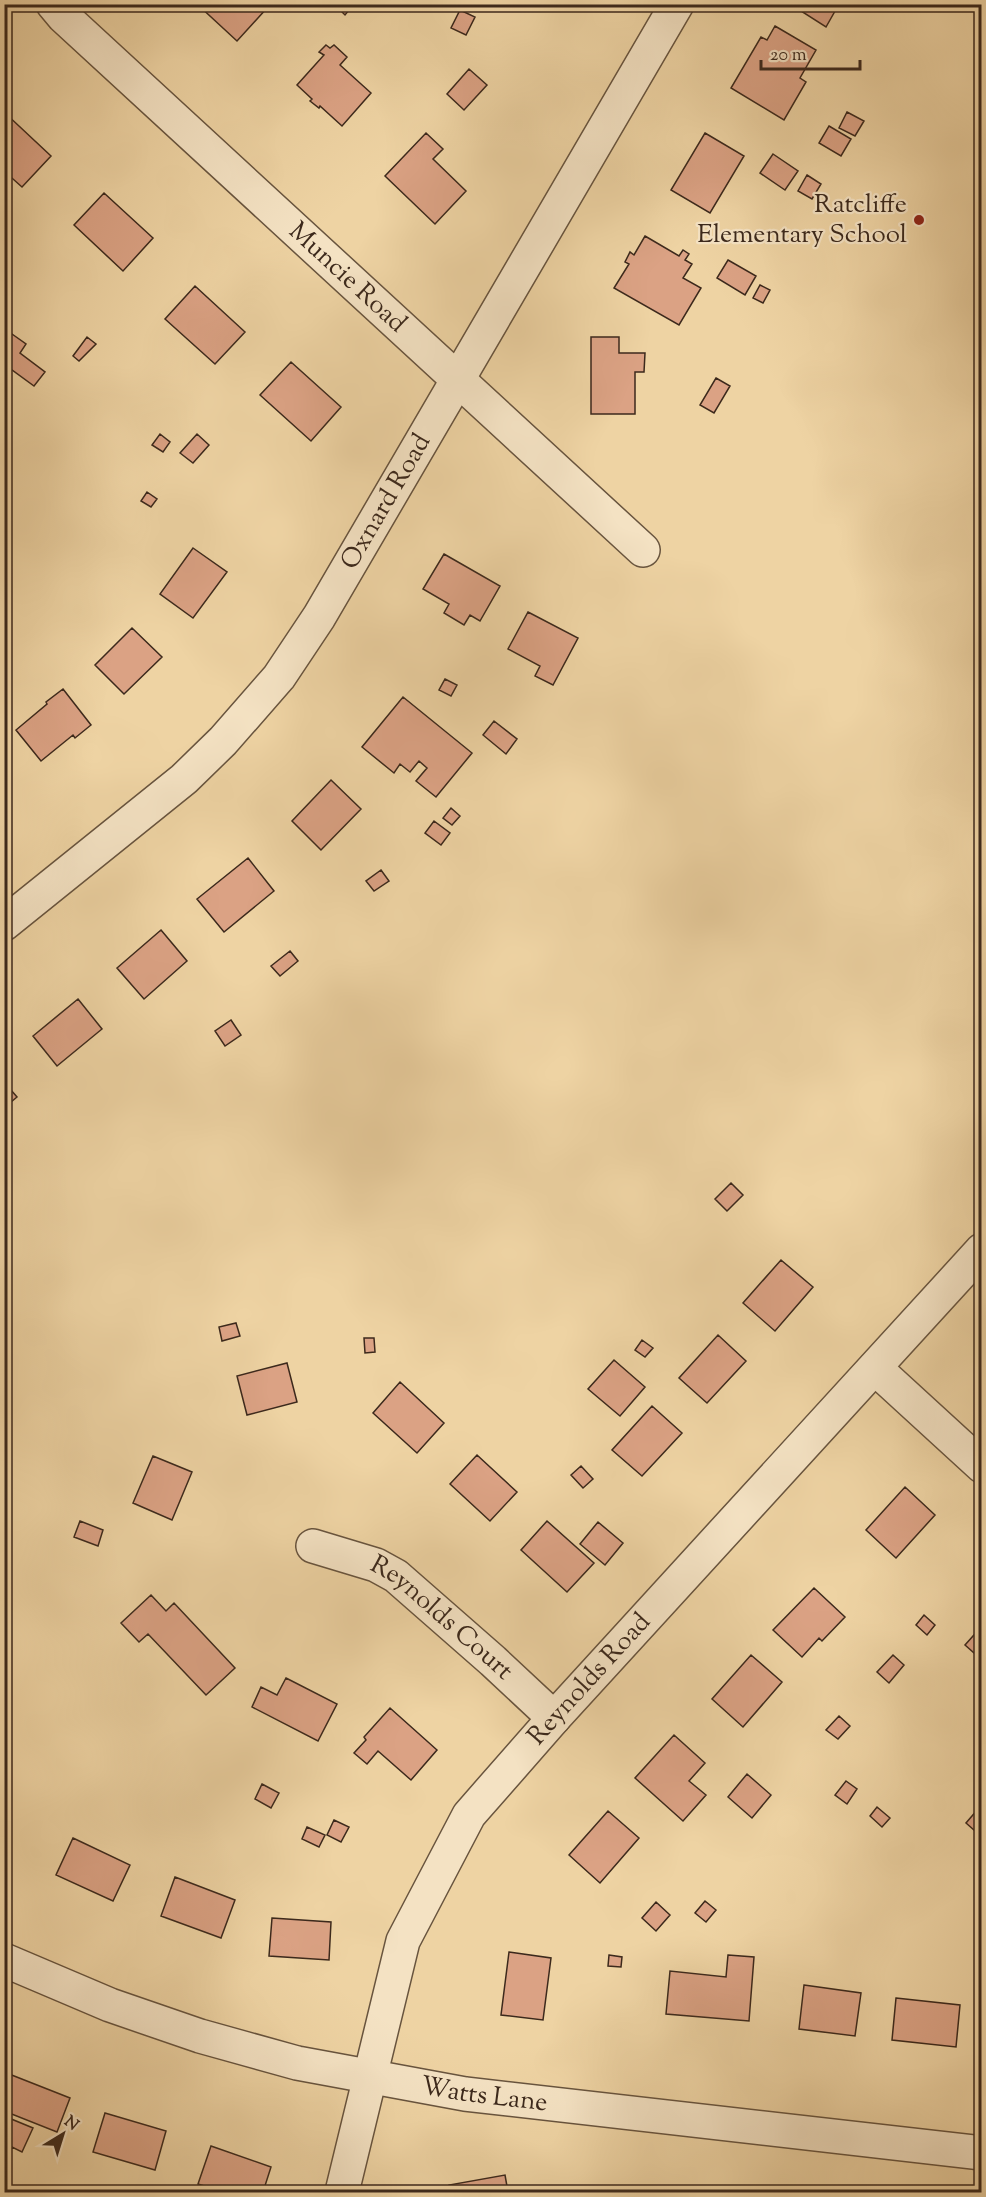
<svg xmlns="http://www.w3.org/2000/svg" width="986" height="2197" font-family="'Sorts Mill Goudy',serif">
  <rect width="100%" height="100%" fill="#eed3a3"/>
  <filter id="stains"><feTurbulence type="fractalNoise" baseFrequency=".00333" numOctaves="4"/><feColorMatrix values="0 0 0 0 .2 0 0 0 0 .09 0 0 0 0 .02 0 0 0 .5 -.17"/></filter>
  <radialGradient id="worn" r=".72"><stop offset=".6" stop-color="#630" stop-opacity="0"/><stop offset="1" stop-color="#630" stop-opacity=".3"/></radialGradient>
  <!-- building -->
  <path fill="#dba284" stroke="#3c291c" stroke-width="1.5" d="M197 4H263L267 8 237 41Z
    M334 4H354L345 15Z
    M790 4H839L826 27Z
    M460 10 475 17 466 35 451 28Z
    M775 26 816 50 800 78 806 82 784 120 731 88 761 37 767 40Z
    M326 45 330 48 334 45 347 57 340 65 371 93 342 126 320 106 319 108 310 101 312 99 297 85 324 55 319 52Z
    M469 69 487 85 464 110 447 94Z
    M4 112 51 156 22 187 4 171Z
    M847 112 864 121 855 136 839 128Z
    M829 126 851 139 841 156 819 143Z
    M426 133 443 149 433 159 466 191 435 224 385 176Z
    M705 133 744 156 710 213 671 190Z
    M773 154 798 171 785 190 760 173Z
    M807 175 821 184 812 199 798 191Z
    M104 193 153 238 123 271 74 225Z
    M645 236 679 256 683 250 689 254 685 260 692 264 683 278 701 288 679 325 614 288 629 264 625 262 630 252 634 255Z
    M728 260 756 276 745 295 717 278Z
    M760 285 770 290 763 303 753 298Z
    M195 286 245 332 215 364 165 319Z
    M12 334 26 344 20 353 45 372 34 386 4 364V344Z
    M87 337 96 344 79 361 73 356Z
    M591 337H619V353H645L644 372H635V414H591Z
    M291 362 341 407 311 441 260 395Z
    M716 378 730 386 714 413 700 405Z
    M160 434 170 442 163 452 152 445Z
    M197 434 209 445 193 463 180 453Z
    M147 492 157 499 151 507 141 501Z
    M193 548 227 572 193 618 160 594Z
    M444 554 500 586 480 621 470 615 464 625 444 613 449 604 423 589Z
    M528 612 578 638 553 685 535 676 540 666 508 649Z
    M132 628 162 657 124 694 95 665Z
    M445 679 457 685 451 696 439 690Z
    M63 689 91 725 75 738 73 735 41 761 16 730 47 704 46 702Z
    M403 697 472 753 436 797 416 781 427 768 419 761 410 772 400 764 394 773 362 747Z
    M494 721 517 739 506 754 483 735Z
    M331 780 361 809 321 850 292 821Z
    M451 808 460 816 452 825 443 818Z
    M434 821 450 833 441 845 425 833Z
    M248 858 274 891 224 932 197 899Z
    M381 870 389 881 374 891 366 881Z
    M161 930 187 961 144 999 117 968Z
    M290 951 298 961 280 976 271 966Z
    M78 999 102 1029 57 1066 33 1036Z
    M231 1020 241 1035 225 1046 215 1031Z
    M4 1082 17 1097 4 1108Z
    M731 1183 743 1195 727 1211 715 1199Z
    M781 1260 813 1287 775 1331 743 1303Z
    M236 1323 240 1336 222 1341 219 1327Z
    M718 1335 746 1361 707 1403 679 1378Z
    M364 1338H374L375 1352 365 1353Z
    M642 1340 653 1348 645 1357 635 1350Z
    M614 1360 645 1387 620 1416 588 1389Z
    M287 1363 297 1402 247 1415 237 1376Z
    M400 1382 444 1423 417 1453 373 1413Z
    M652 1406 682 1433 642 1476 612 1450Z
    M477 1455 517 1492 490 1521 450 1484Z
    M153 1456 192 1472 172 1520 133 1503Z
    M581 1466 593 1479 583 1488 571 1475Z
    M905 1487 935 1515 896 1558 866 1530Z
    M80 1521 103 1530 98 1546 74 1537Z
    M547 1521 594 1563 567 1592 521 1550Z
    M598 1522 623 1543 605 1565 580 1544Z
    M814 1588 845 1617 822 1641 819 1638 802 1657 773 1630Z
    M151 1595 166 1611 174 1603 235 1668 206 1695 148 1634 139 1642 121 1623Z
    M924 1615 935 1625 927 1635 916 1625Z
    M982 1626V1660L965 1645Z
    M751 1655 782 1682 743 1727 712 1699Z
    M893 1655 904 1665 889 1683 877 1672Z
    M286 1678 337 1704 318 1741 252 1707 261 1687 277 1695Z
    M390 1708 437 1750 411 1780 378 1751 367 1764 354 1753 366 1740 364 1737Z
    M839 1716 850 1726 838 1739 826 1730Z
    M674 1735 705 1763 689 1781 706 1795 683 1821 635 1778Z
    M747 1774 771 1795 752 1818 728 1797Z
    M846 1781 857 1789 847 1804 835 1795Z
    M262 1784 279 1793 271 1808 255 1799Z
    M877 1807 890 1818 882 1827 870 1816Z
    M978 1809 982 1812V1837L966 1823Z
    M608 1811 639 1838 600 1883 569 1855Z
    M334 1820 349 1827 341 1842 327 1835Z
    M307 1827 325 1835 319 1847 302 1839Z
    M73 1838 130 1865 113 1901 56 1875Z
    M175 1877 235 1900 221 1938 161 1916Z
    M705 1901 716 1910 706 1922 695 1913Z
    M656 1902 670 1915 656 1931 642 1918Z
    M272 1918 331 1922 329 1960 269 1956Z
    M509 1952 551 1958 543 2020 501 2015Z
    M609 1955 622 1957 621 1967 608 1966Z
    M728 1955 754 1957 749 2021 666 2014 670 1971 726 1977Z
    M804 1985 861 1993 855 2036 799 2029Z
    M896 1998 960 2005 956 2047 892 2040Z
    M4 2072 70 2098 57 2132 4 2111Z
    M105 2113 166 2131 155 2170 93 2152Z
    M4 2116 33 2128 22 2152 12 2147 8 2157 4 2155Z
    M211 2146 271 2167 263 2192H223L198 2184Z
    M505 2175 508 2192H450L449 2185Z"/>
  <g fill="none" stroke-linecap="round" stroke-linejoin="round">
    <!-- minor casing -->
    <g stroke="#68543e" stroke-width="36">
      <g id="minor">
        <path id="s1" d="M53 4 63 16 643 550"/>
        <path id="s2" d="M4 924 184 779 223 741 279 677 319 617 677 4"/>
        <path d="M875 1368 982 1466"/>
        <path id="s3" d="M313 1546 376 1565 396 1576 493 1661 554 1718"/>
        <path id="s4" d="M4 1960 110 2005 200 2036 297 2063 465 2094 982 2153"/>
        <path id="s5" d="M342 2192 403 1941 469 1815 554 1718 982 1250"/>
      </g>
    </g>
    <!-- minor -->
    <use href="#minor" stroke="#f4e2c3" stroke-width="33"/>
  </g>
  <!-- markers -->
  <circle fill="#8f2418" stroke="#f4e2c3" stroke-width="2" cx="919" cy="220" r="6"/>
  <g text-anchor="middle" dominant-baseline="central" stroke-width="4.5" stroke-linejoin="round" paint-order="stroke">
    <!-- poi labels -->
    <g font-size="26" fill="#3c291c" stroke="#f4e2c3" text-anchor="end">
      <text x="907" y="205">Ratcliffe<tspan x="907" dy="30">Elementary School</tspan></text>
    </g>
    <!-- street labels -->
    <g font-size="26" fill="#3c291c" stroke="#f4e2c3">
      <text stroke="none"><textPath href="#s1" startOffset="402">Muncie Road</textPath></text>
      <text stroke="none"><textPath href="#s2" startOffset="576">Oxnard Road</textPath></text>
      <text stroke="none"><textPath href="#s3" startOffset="150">Reynolds Court</textPath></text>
      <text stroke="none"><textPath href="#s5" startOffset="582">Reynolds Road</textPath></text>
      <text stroke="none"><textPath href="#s4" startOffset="501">Watts Lane</textPath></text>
    </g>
  </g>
  <!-- margin -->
  <rect width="986" height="2197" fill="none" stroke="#eed3a3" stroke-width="24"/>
  <rect x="6" y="6" width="974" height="2185" fill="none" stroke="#3c291c" stroke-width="3"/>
  <rect x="12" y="12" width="962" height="2173" fill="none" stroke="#3c291c" stroke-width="1.5"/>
  <!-- north arrow -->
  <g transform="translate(63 2134) rotate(38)" stroke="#f4e2c3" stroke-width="4.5" paint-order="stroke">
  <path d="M0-4.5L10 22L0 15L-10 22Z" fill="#3c291c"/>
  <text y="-9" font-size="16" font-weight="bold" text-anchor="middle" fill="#3c291c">N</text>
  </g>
  <!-- scale -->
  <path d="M761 60v9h99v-9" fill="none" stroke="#3c291c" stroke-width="3"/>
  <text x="770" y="60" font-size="18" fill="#3c291c" stroke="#f4e2c3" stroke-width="4.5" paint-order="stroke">20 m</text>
  <rect width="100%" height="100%" filter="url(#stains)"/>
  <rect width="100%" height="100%" fill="url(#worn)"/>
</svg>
